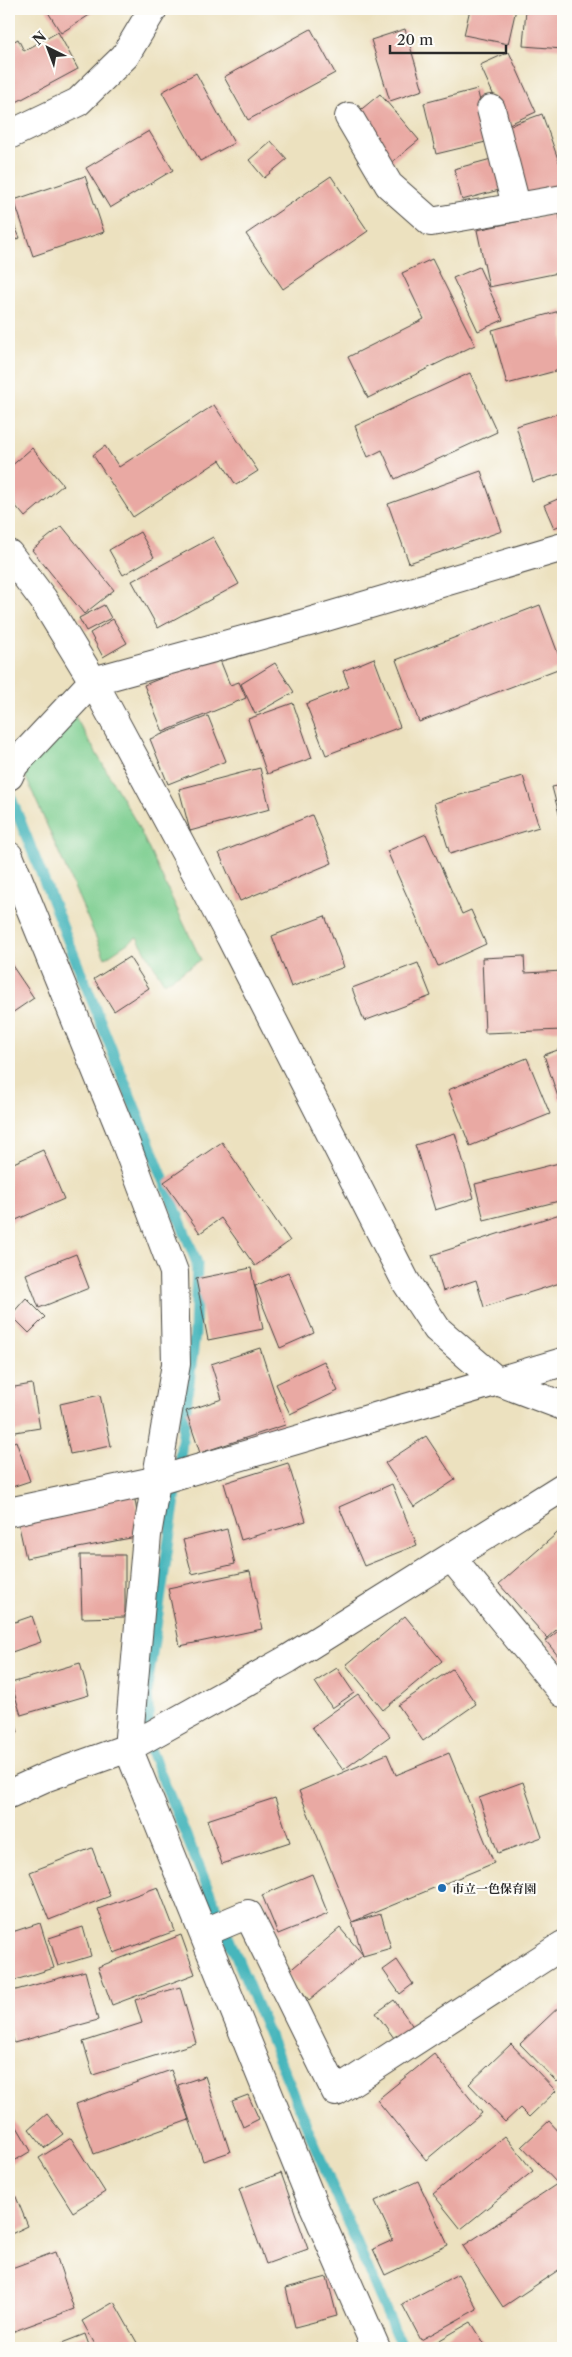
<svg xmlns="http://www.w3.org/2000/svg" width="572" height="2357" font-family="'Libre Caslon Text','Noto Serif JP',serif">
  <rect width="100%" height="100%" fill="#fdfcf7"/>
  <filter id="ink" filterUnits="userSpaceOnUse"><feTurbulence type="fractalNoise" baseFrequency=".02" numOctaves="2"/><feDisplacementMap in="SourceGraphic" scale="10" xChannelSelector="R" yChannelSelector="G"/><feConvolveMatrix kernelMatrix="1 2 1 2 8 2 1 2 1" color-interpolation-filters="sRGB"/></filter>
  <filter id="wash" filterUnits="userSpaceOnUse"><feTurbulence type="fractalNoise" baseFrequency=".0096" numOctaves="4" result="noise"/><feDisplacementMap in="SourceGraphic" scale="20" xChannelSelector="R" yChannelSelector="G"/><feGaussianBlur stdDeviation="1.12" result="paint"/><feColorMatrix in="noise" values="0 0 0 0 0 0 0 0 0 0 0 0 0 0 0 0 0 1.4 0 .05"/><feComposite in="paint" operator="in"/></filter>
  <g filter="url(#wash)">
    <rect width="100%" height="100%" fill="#ece1bf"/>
    <!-- green -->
    <path fill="#7dce90" stroke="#547c5e" d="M69 706 136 822 201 960 164 983 137 937 105 958 21 766Z"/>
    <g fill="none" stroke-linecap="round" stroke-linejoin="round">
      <!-- stream -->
      <path stroke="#47b6bc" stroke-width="11" d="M9 793 197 1263 195 1333 175 1499 147 1688 150 1749 326 2172 402 2348"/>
    </g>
    <g id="blocks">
      <!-- building -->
      <path fill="#e9a9a3" d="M46 9H99L61 33Z
        M470 9H516L508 44 464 35Z
        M526 9H563V49L523 46Z
        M311 29 335 73 248 120 224 77Z
        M405 29 423 90 390 101 371 40Z
        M58 32 78 69 9 106V44L18 39 24 51Z
        M509 52 536 112 507 125 480 65Z
        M196 73 234 143 200 161 162 92Z
        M477 89 490 141 436 154 424 103Z
        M380 94 419 140 390 164 352 117Z
        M542 114 563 173V184L527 196 503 128Z
        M149 131 173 170 110 208 86 168Z
        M271 141 287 159 264 178 249 160Z
        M495 158 503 189 462 200 454 169Z
        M85 176 104 232 33 256 14 200Z
        M331 176 368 231 283 289 246 234Z
        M9 213 20 238 9 243Z
        M559 213 563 236V272L489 287 477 230Z
        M432 259 475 345 368 398 348 357 424 319 402 273Z
        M479 267 503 320 478 331 453 278Z
        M563 310V369L507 384 492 330Z
        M470 373 497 432 395 479 382 450 368 457 355 426Z
        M214 405 258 471 236 485 220 460 133 517 93 455 105 446 119 467Z
        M563 412V473L533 482 516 426Z
        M32 448 63 485 25 517 9 498V468Z
        M481 471 502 531 409 563 388 504Z
        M560 498 563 506V524L554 528 544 505Z
        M62 526 114 590 84 614 32 550Z
        M140 532 154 557 123 575 109 550Z
        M213 537 239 584 158 628 132 581Z
        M104 605 111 618 86 631 79 618Z
        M540 605 563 667 419 722 396 660Z
        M113 619 127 643 103 657 90 633Z
        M218 655 230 685 239 682 246 698 163 732 144 685Z
        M374 658 400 727 326 755 306 704 349 687 343 671Z
        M275 663 294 692 255 714 241 684Z
        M293 703 312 758 267 774 248 719Z
        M208 716 226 761 168 784 150 739Z
        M260 768 270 809 190 831 179 789Z
        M523 776 539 827 450 854 434 803Z
        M563 785V829L552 787Z
        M312 815 332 863 240 901 219 853Z
        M426 834 462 914 471 910 486 944 438 966 387 851Z
        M325 916 344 967 291 987 272 936Z
        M524 956 525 973 563 971V1030L485 1033 482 958Z
        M129 957 149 988 114 1011 94 979Z
        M9 961 34 998 9 1015Z
        M418 963 431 996 364 1021 352 988Z
        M563 1048V1099L559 1100 544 1055Z
        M527 1058 550 1114 470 1146 448 1090Z
        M455 1133 474 1198 435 1210 415 1145Z
        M222 1142 290 1241 255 1266 221 1218 200 1233 164 1182Z
        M43 1150 64 1199 9 1223V1165Z
        M563 1162V1200L484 1220 475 1184Z
        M563 1213V1282L484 1307 476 1280 443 1291 432 1255Z
        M76 1254 89 1288 39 1308 26 1274Z
        M251 1268 263 1329 208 1340 196 1279Z
        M288 1272 314 1333 280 1348 255 1286Z
        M26 1298 45 1317 29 1333 11 1315Z
        M260 1348 285 1425 200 1453 186 1411 222 1399 211 1364Z
        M324 1361 338 1391 290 1414 276 1384Z
        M32 1384 40 1428 9 1433V1388Z
        M100 1395 111 1446 70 1454 60 1404Z
        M426 1436 455 1480 414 1507 385 1463Z
        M16 1441 30 1481 9 1488V1444Z
        M288 1463 306 1521 241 1540 224 1483Z
        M392 1484 417 1545 364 1566 339 1507Z
        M134 1494 141 1536 26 1558 17 1517Z
        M563 1528V1624L547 1638 499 1584Z
        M227 1529 235 1564 192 1574 183 1540Z
        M80 1555H125V1617L82 1618Z
        M250 1571 262 1629 180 1646 168 1588Z
        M32 1616 41 1642 9 1653V1624Z
        M405 1616 442 1661 383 1710 346 1665Z
        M563 1627V1662L546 1641Z
        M80 1663 89 1695 21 1715 11 1683Z
        M337 1668 354 1693 332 1708 315 1682Z
        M452 1669 476 1704 423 1741 398 1705Z
        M358 1694 390 1736 343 1770 312 1727Z
        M9 1702 18 1732 9 1735Z
        M449 1753 494 1863 352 1922 299 1791 387 1754 396 1775Z
        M523 1782 542 1837 498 1853 479 1798Z
        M275 1798 290 1842 222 1864 207 1820Z
        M92 1848 110 1896 49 1920 30 1872Z
        M312 1874 328 1914 278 1934 262 1895Z
        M158 1887 175 1931 114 1953 98 1909Z
        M381 1914 391 1948 363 1956 352 1922Z
        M40 1923 54 1968 9 1982V1933Z
        M83 1927 91 1956 58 1966 49 1938Z
        M340 1928 363 1955 309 2000 287 1973Z
        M181 1935 195 1974 112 2005 98 1967Z
        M397 1960 413 1984 400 1994 383 1970Z
        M85 1971 98 2020 14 2043 9 2024V1992Z
        M180 1987 196 2043 93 2075 83 2042 142 2023 135 2000Z
        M394 2000 417 2032 399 2045 376 2013Z
        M563 2003V2076L557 2082 520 2044Z
        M511 2044 556 2091 529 2117 520 2108 505 2122 469 2084Z
        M434 2054 482 2113 426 2160 377 2100Z
        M171 2070 189 2120 94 2154 76 2104Z
        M205 2076 230 2152 203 2161 178 2085Z
        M248 2095 259 2119 243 2127 232 2101Z
        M9 2113 31 2151 9 2164Z
        M47 2114 63 2134 44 2148 29 2129Z
        M549 2121 561 2134 563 2132V2179L558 2184 522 2146Z
        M505 2136 533 2171 461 2229 433 2194Z
        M71 2138 105 2192 73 2212 39 2158Z
        M281 2173 308 2249 266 2264 239 2189Z
        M9 2180 28 2226 9 2235Z
        M563 2180V2267L503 2307 463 2246Z
        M418 2181 448 2245 385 2275 373 2249 393 2240 375 2201Z
        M55 2252 74 2309 9 2333V2269Z
        M458 2274 477 2309 421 2340 402 2304Z
        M327 2277 337 2316 295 2327 286 2288Z
        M114 2302 140 2348H97L82 2321Z
        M471 2322 487 2348H426Z
        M85 2334 90 2348H49Z"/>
    </g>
  </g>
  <g filter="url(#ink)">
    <use href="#blocks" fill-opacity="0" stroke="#484641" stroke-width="1"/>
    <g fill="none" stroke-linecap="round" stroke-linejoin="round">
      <!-- minor casing -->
      <g stroke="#484641" stroke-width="30">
        <path id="minor" d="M491 109 516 205
          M349 117 389 185 431 222 563 199
          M9 135 78 102 125 56 153 9
          M9 554 43 599 93 681 230 936 406 1282 437 1329 497 1381 563 1406
          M9 776 14 765 93 681 309 622 563 547
          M9 856 121 1131 174 1272 176 1364 147 1535 128 1748 313 2204 376 2348
          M9 1512 163 1479 563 1362
          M451 1557 563 1693
          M9 1794 44 1778 128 1748 288 1659 563 1487
          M203 1933 248 1914 336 2092 563 1945"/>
      </g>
      <!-- minor -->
      <use href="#minor" stroke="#fff" stroke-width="28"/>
    </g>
  </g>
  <!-- markers -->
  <circle fill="#1f6fb2" stroke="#fdfcf7" stroke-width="2" cx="442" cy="1888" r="5"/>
  <g text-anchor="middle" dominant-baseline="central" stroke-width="4.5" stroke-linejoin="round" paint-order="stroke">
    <!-- poi labels -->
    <g font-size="12" font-weight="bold" fill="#2b2b2b" stroke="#fdfcf7" text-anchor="start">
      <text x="452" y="1888">市立一色保育園</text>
    </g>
  </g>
  <!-- margin -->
  <rect width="572" height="2357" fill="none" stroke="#fdfcf7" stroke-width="30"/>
  <!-- north arrow -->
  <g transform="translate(48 48) rotate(318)" stroke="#fdfcf7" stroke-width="4" paint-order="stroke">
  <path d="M0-4L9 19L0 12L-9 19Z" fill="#2b2b2b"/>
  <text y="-8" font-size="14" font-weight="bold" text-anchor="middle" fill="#2b2b2b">N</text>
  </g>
  <!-- scale -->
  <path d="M390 45v8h116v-8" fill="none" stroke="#2b2b2b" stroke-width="2.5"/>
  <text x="397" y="45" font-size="15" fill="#2b2b2b" stroke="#fdfcf7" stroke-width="4" paint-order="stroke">20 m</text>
</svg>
